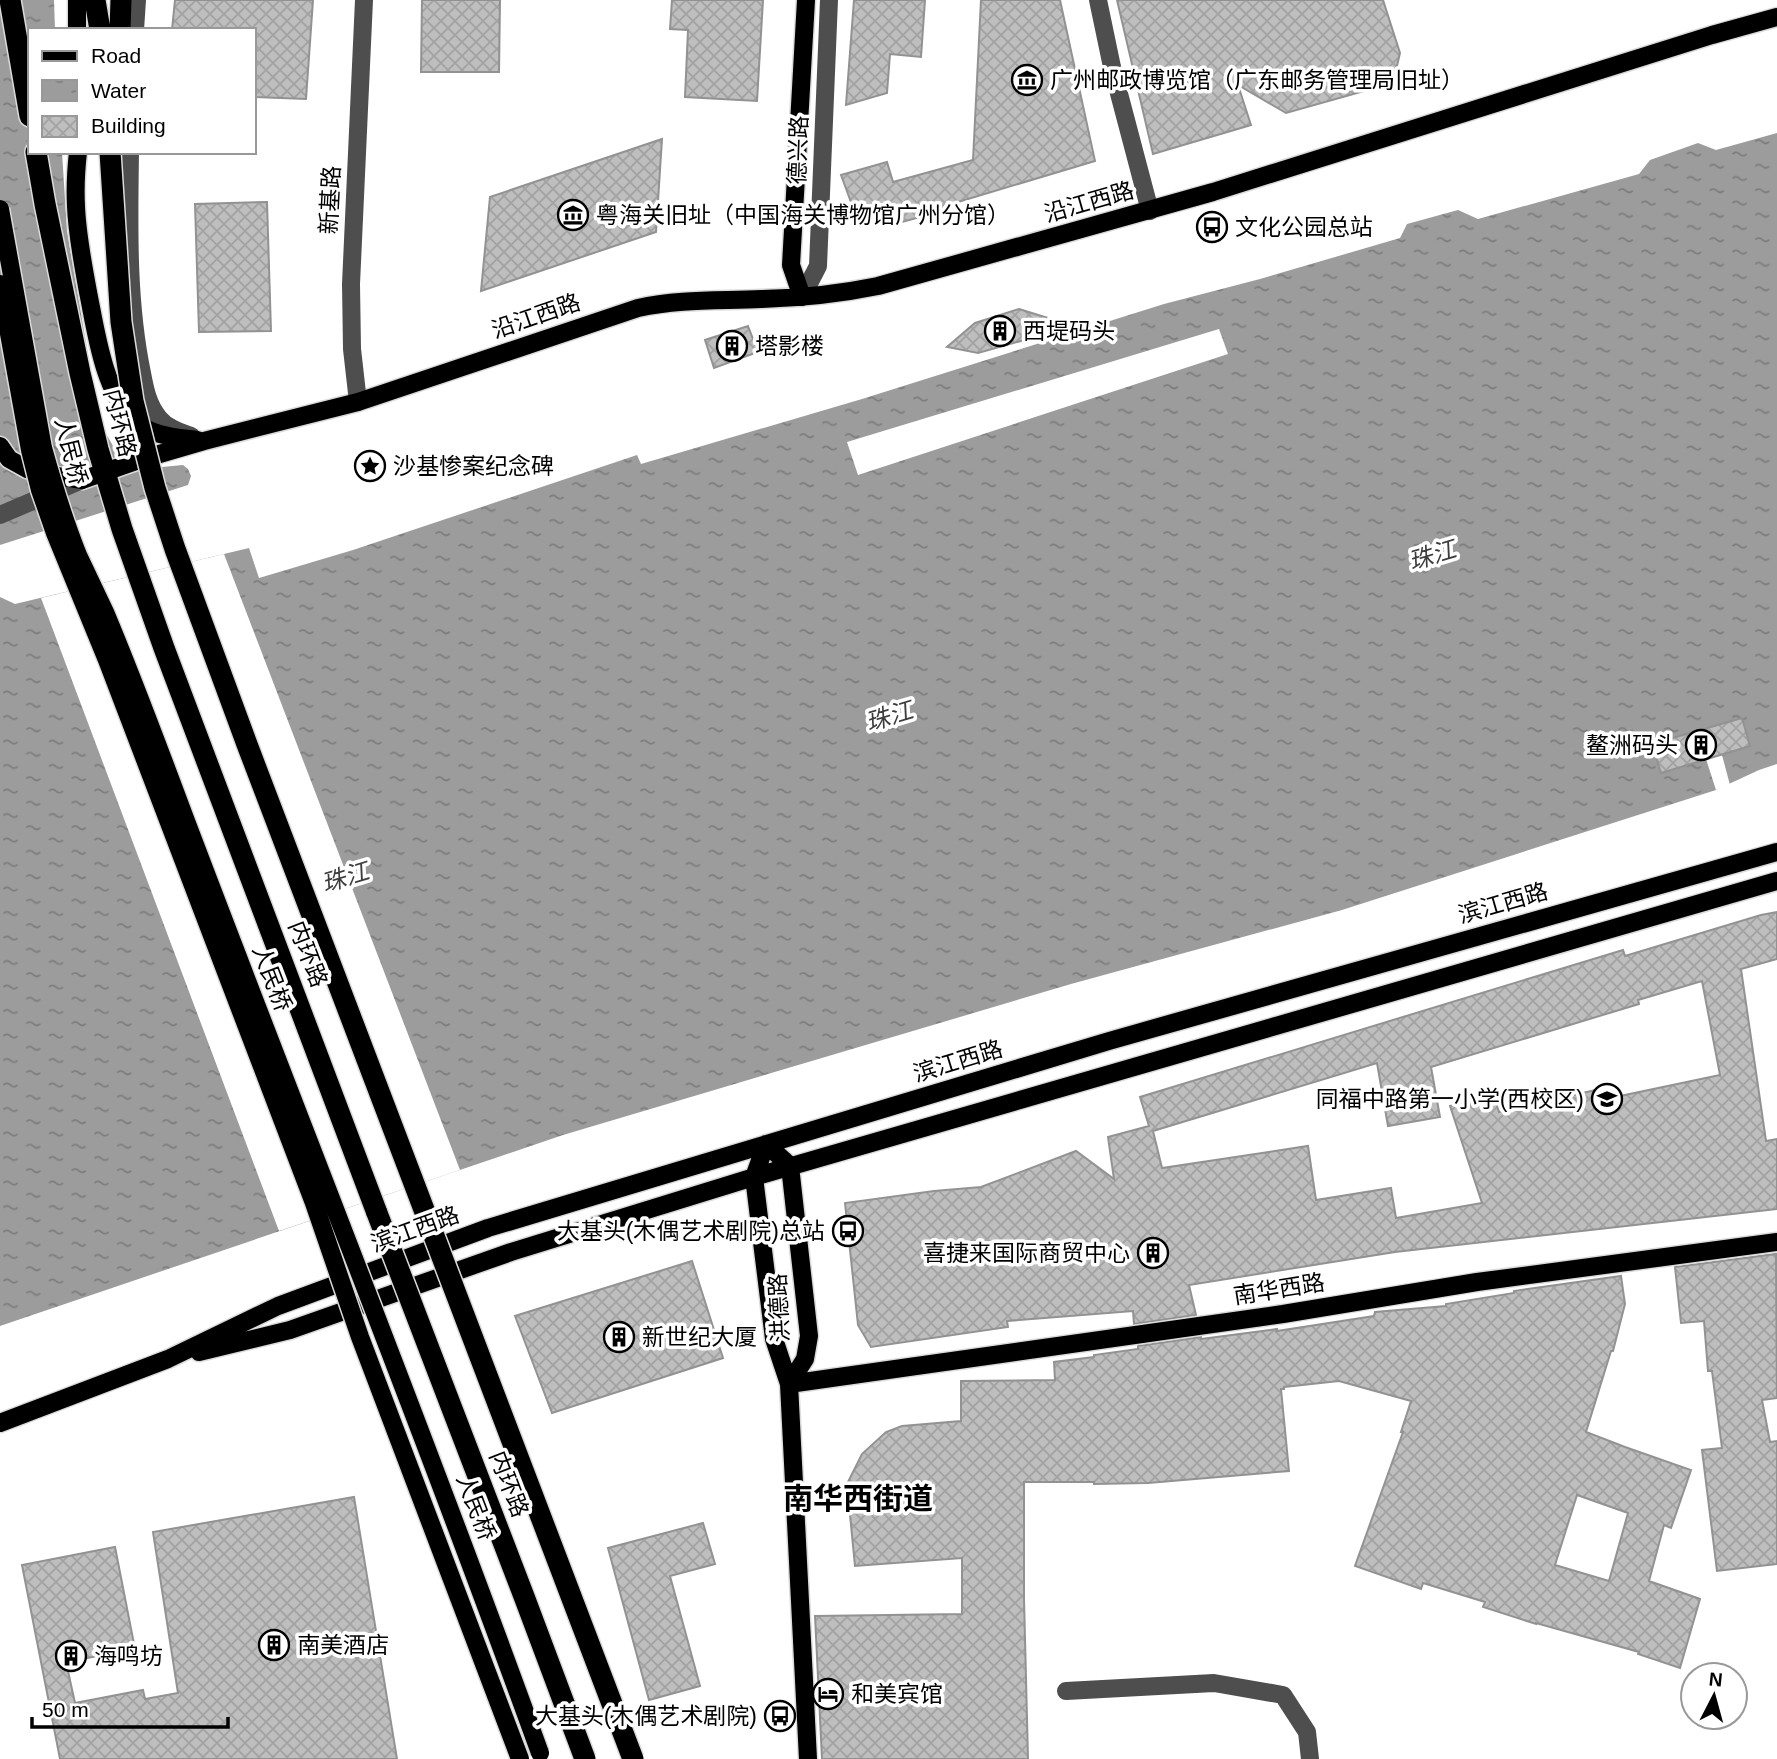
<svg xmlns="http://www.w3.org/2000/svg" width="1777" height="1759" font-family="Arial,'Noto Sans SC',sans-serif">
  <defs>
    <pattern id="water-ripples" width="26" height="14" patternUnits="userSpaceOnUse" patternTransform="scale(1.75)"><rect width="26" height="14" fill="#9c9c9c"/><path d="M2 4q2-2 4 0t4 0M15 11q2-2 4 0t4 0" fill="none" stroke="#7d7d7d"/></pattern>
    <pattern id="building-cross-hatch" width="8" height="8" patternUnits="userSpaceOnUse" patternTransform="scale(1.75)"><rect width="8" height="8" fill="#bebebe"/><path d="M0 0l8 8M0 8l8-8" fill="none" stroke="#a2a2a2"/></pattern>
  </defs>
  <rect width="100%" height="100%" fill="#fff"/>
  <!-- water -->
  <path fill="url(#water-ripples)" d="M0 0H54L55 30H30V152H62L67 231 94 390 105 432 116 451 141 469 183 465 188 469 191 476 188 485 0 545Z
    M1777 133V764L1759 770 1716 790 1342 910 1071 984 563 1135 0 1326V597L15 604 249 548 259 578 353 550 637 455 641 464 862 399 1164 304 1260 279 1400 238 1407 224 1458 210 1478 219 1639 174 1650 160 1698 143 1716 150Z"/>
  <!-- pier -->
  <path fill="#fff" d="M1219 329 1228 354 858 475 847 442Z
    M224 554 460 1170 279 1231 41 598Z
    M1742 718 1750 746 1722 755 1730 785 1716 790 1706 759 1661 773 1652 744Z"/>
  <!-- building -->
  <path fill="url(#building-cross-hatch)" stroke="#929292" stroke-width="2" fill-rule="evenodd" d="M175 0H313L306 99 254 97V30H172Z
    M422 0H500L499 72H421Z
    M672 0H763L757 101 685 97 688 30 670 29Z
    M854 0H925L921 57 890 54 887 93 846 105Z
    M981 0H1060L1095 161 948 205 949 209 884 227 855 213 841 175 887 162 893 182 973 160Z
    M1117 0H1383L1400 53 1393 83 1286 113 1238 85 1251 125 1153 154Z
    M662 139 656 232 481 291 490 197Z
    M267 202 271 331 199 332 195 204Z
    M1019 309 1048 318 1028 339 978 353 947 347 975 323Z
    M748 326 758 352 714 368 705 340Z
    M1742 718 1750 746 1661 773 1652 744Z
    M1777 912V959L1741 969 1766 1141 1777 1139V1209L1395 1252 1189 1285 1196 1315 1134 1324 1133 1311 1007 1321 1008 1327 871 1347 858 1325 845 1203 934 1191 981 1187 1076 1151 1114 1179 1108 1137 1149 1126 1140 1097 1623 950 1625 956 1761 915ZM1702 981 1720 1075 1601 1100 1596 1090 1499 1112 1493 1093 1450 1106 1482 1203 1396 1218 1391 1188 1316 1200 1308 1146 1162 1168 1153 1131 1377 1063 1388 1126 1440 1117 1431 1067 1639 1004 1638 1000Z
    M1776 1254 1777 1398 1762 1400 1770 1442 1777 1441V1564L1717 1571 1702 1450 1722 1448 1712 1371H1708L1704 1321 1681 1323 1675 1267Z
    M692 1261 723 1358 552 1413 515 1316Z
    M1621 1276 1625 1304 1613 1351H1611L1586 1432 1625 1447 1691 1470 1671 1528 1664 1525 1649 1581 1700 1599 1680 1668 1638 1654 1639 1652 1536 1623V1624L1483 1607 1485 1602 1423 1583 1421 1589 1355 1566 1403 1432H1401L1411 1401 1339 1381 1284 1387V1389H1281L1289 1471 1148 1483 1094 1484V1482H1024V1598L1028 1759H822L815 1616 962 1614V1558L855 1566 847 1484 862 1454 886 1432 902 1426 961 1421V1381L1055 1380 1054 1362 1094 1357V1355L1138 1349V1346L1201 1337V1339L1277 1329V1331L1374 1316 1375 1312 1446 1306V1304L1514 1293V1291ZM1577 1495 1628 1513 1609 1581 1555 1565Z
    M354 1497 397 1759H60L22 1565 115 1547 135 1649 66 1662 75 1703 143 1690 145 1699 178 1693 153 1532Z
    M703 1523 715 1564 670 1576 700 1686 649 1700 608 1548Z"/>
  <g fill="none" stroke-linecap="round" stroke-linejoin="round">
    <!-- major casing -->
    <g stroke="#dbdbdb" stroke-width="21">
      <path id="major" d="M77 30V0
        M78 152C76 170 75 188 76 206 77 235 83 264 88 292 96 331 103 388 132 418 149 436 174 437 197 440
        M802 297 791 265 806 0
        M0 446 9 459 27 469 44 474 82 480 139 460 204 441 358 402 638 308C679 299 719 301 761 299 800 298 839 294 878 286L1213 192 1712 35 1777 17
        M766 1144 754 1177 774 1339 789 1384 808 1759
        M766 1144 790 1166 809 1336 805 1359 789 1384
        M199 1352 290 1330 511 1252 754 1177 1777 881
        M789 1384 1283 1314 1477 1282 1777 1242
        M0 1423 168 1359 278 1306 488 1228 1109 1041 1777 852"/>
    </g>
    <!-- highway casing -->
    <g stroke="#dbdbdb" stroke-width="24">
      <path id="highway" d="M10 0 30 116
        M95 0 100 30
        M120 30 121 0
        M36 152 45 204 80 373 98 449 122 529 164 648 377 1213"/>
    </g>
    <!-- minor -->
    <path stroke="#4e4e4e" stroke-width="18" d="M1098 0 1112 67 1150 211
      M135 30 137 0
      M130 152C129 225 127 301 142 373 145 389 148 405 159 418 167 428 180 432 191 436
      M802 297 818 266 829 0
      M358 402 352 349 351 284 364 0
      M0 515 82 480
      M1066 1691 1214 1683 1283 1695 1307 1732 1310 1759"/>
    <!-- major -->
    <use href="#major" stroke="#000" stroke-width="18"/>
    <!-- highway -->
    <use href="#highway" stroke="#000" stroke-width="21"/>
    <!-- major-bridge casing -->
    <g stroke="#dbdbdb" stroke-width="21" stroke-linecap="butt">
      <path id="major-bridge" d="M0 209 43 448C53 484 64 520 78 555 87 574 96 593 105 612 134 681 160 751 186 821 304 1132 427 1441 540 1753
        M0 284 30 450 40 490 55 533 107 660 314 1203 360 1337 520 1759"/>
    </g>
    <!-- highway-bridge casing -->
    <g stroke="#dbdbdb" stroke-width="24" stroke-linecap="butt">
      <path id="highway-bridge" d="M110 152 121 322 133 401 155 488 175 549 248 747 633 1759
        M377 1213 525 1599 585 1759"/>
    </g>
    <!-- major-bridge -->
    <use href="#major-bridge" stroke="#000" stroke-width="18"/>
    <!-- highway-bridge -->
    <use href="#highway-bridge" stroke="#000" stroke-width="21"/>
  </g>
  <!-- icons -->
  <defs>
    <g id="museum-ring" transform="scale(1.575)"><circle r="9.5" fill="#fff" stroke="#000" stroke-width="1.5"/><path d="M0-6L6-3V-2H-6V-3ZM-5-1h2V3h-2ZM-1-1h2V3h-2ZM3-1h2V3H3ZM-6 4H6V6H-6Z" fill="#000"/></g>
    <g id="bus-ring" transform="scale(1.575)"><circle r="9.5" fill="#fff" stroke="#000" stroke-width="1.5"/><path d="M-5-6H5V4H4V6H2V4H-2V6H-4V4H-5ZM-3.5-4V0h7V-4ZM-3.5 1.2v1.5H-2V1.2ZM2 1.2v1.5H3.5V1.2Z" fill="#000"/></g>
    <g id="building-ring" transform="scale(1.575)"><circle r="9.5" fill="#fff" stroke="#000" stroke-width="1.5"/><path d="M-4-6H4V6H1V3H-1V6H-4ZM-2.5-4.3h1.7v1.8h-1.7ZM.8-4.3h1.7v1.8H.8ZM-2.5-1h1.7V.8h-1.7ZM.8-1h1.7V.8H.8Z" fill="#000"/></g>
    <g id="sight-ring" transform="scale(1.575)"><circle r="9.5" fill="#fff" stroke="#000" stroke-width="1.5"/><path d="M0-6L1.8-2.2L6-1.7L2.9 1.2L3.7 5.4L0 3.3L-3.7 5.4L-2.9 1.2L-6-1.7L-1.8-2.2Z" fill="#000"/></g>
    <g id="school-ring" transform="scale(1.575)"><circle r="9.5" fill="#fff" stroke="#000" stroke-width="1.5"/><path d="M0-5L7-2L0 1L-7-2ZM-4 1L0 2.5L4 1V4Q0 6-4 4Z" fill="#000"/></g>
    <g id="hotel-ring" transform="scale(1.575)"><circle r="9.5" fill="#fff" stroke="#000" stroke-width="1.5"/><path d="M-6-4.5h1.5V1H6V5H4.5V3h-9V5H-6ZM-4 0a1.8 1.8 0 1 1 3.6 0ZM.5 0V-2.5h3Q6-2.5 6 0Z" fill="#000"/></g>
  </defs>
  <g fill-rule="evenodd">
    <use href="#museum-ring" x="1027" y="80"/>
    <use href="#museum-ring" x="573" y="215"/>
    <use href="#bus-ring" x="1212" y="227"/>
    <use href="#building-ring" x="1000" y="331"/>
    <use href="#building-ring" x="732" y="346"/>
    <use href="#sight-ring" x="370" y="466"/>
    <use href="#building-ring" x="1701" y="745"/>
    <use href="#school-ring" x="1607" y="1099"/>
    <use href="#bus-ring" x="848" y="1231"/>
    <use href="#building-ring" x="1153" y="1253"/>
    <use href="#building-ring" x="619" y="1337"/>
    <use href="#building-ring" x="274" y="1645"/>
    <use href="#building-ring" x="71" y="1656"/>
    <use href="#hotel-ring" x="828" y="1694"/>
    <use href="#bus-ring" x="780" y="1716"/>
  </g>
  <g text-anchor="middle" dominant-baseline="central" stroke-width="7" stroke-linejoin="round" paint-order="stroke">
    <!-- poi labels -->
    <g font-size="23" fill="#000" stroke="#fff" text-anchor="start">
      <text x="1050" y="80">广州邮政博览馆（广东邮务管理局旧址）</text>
      <text x="596" y="215">粤海关旧址（中国海关博物馆广州分馆）</text>
      <text x="1235" y="227">文化公园总站</text>
      <text x="1023" y="331">西堤码头</text>
      <text x="755" y="346">塔影楼</text>
      <text x="393" y="466">沙基惨案纪念碑</text>
      <text x="1678" y="745" text-anchor="end">鳌洲码头</text>
      <text x="1584" y="1099" text-anchor="end">同福中路第一小学(西校区)</text>
      <text x="825" y="1231" text-anchor="end">大基头(木偶艺术剧院)总站</text>
      <text x="1130" y="1253" text-anchor="end">喜捷来国际商贸中心</text>
      <text x="642" y="1337">新世纪大厦</text>
      <text x="297" y="1645">南美酒店</text>
      <text x="94" y="1656">海鸣坊</text>
      <text x="851" y="1694">和美宾馆</text>
      <text x="757" y="1716" text-anchor="end">大基头(木偶艺术剧院)</text>
    </g>
    <!-- street labels -->
    <g font-size="23" fill="#000" stroke="#fff">
      <text transform="translate(798 150) rotate(-88)">德兴路</text>
      <text transform="translate(330 200) rotate(-87)">新基路</text>
      <text transform="translate(1089 202) rotate(-16)">沿江西路</text>
      <text transform="translate(536 316) rotate(-19)">沿江西路</text>
      <text transform="translate(120 423) rotate(76)">内环路</text>
      <text transform="translate(71 451) rotate(76)">人民桥</text>
      <text transform="translate(1503 903) rotate(-16)">滨江西路</text>
      <text transform="translate(308 954) rotate(69)">内环路</text>
      <text transform="translate(272 978) rotate(69)">人民桥</text>
      <text transform="translate(958 1061) rotate(-17)">滨江西路</text>
      <text transform="translate(415 1229) rotate(-20)">滨江西路</text>
      <text transform="translate(1279 1289) rotate(-9)">南华西路</text>
      <text transform="translate(779 1308) rotate(-93)">洪德路</text>
      <text transform="translate(509 1484) rotate(69)">内环路</text>
      <text transform="translate(476 1507) rotate(69)">人民桥</text>
    </g>
    <!-- water labels -->
    <g font-size="24" font-style="italic" fill="#3d3d3d" stroke="#fff">
      <text transform="translate(1432 555) rotate(-17)">珠江</text>
      <text transform="translate(889 716) rotate(-17)">珠江</text>
      <text transform="translate(345 877) rotate(-17)">珠江</text>
    </g>
    <!-- district labels -->
    <g font-size="30" font-weight="bold" fill="#000" stroke="#fff">
      <text x="858" y="1498">南华西街道</text>
    </g>
  </g>
  <!-- legend -->
  <rect x="28" y="28" width="228" height="126" fill="#ffffff" stroke="#999999" stroke-width="2"/>
  <rect x="42" y="51" width="35" height="10" fill="#000000" stroke="#999999" stroke-width="2"/>
  <text x="91" y="63" font-size="21" fill="#000000">Road</text>
  <rect x="42" y="80" width="35" height="21" fill="url(#water-ripples)" stroke="#999999" stroke-width="2"/>
  <text x="91" y="98" font-size="21" fill="#000000">Water</text>
  <rect x="42" y="116" width="35" height="21" fill="url(#building-cross-hatch)" stroke="#999999" stroke-width="2"/>
  <text x="91" y="133" font-size="21" fill="#000000">Building</text>
  <!-- north arrow -->
  <g transform="translate(1714 1696) rotate(6)"><circle r="33" fill="#ffffff" stroke="#999999" stroke-width="2"/>
  <path d="M0-5L12 26L0 18L-12 26Z" fill="#000000"/>
  <text y="-10" font-size="19" font-weight="bold" text-anchor="middle" fill="#000000">N</text>
  </g>
  <!-- scale -->
  <path d="M32 1717v10h196v-10" fill="none" stroke="#000000" stroke-width="3.5"/>
  <text x="42" y="1717" font-size="21" fill="#000000" stroke="#ffffff" stroke-width="5" paint-order="stroke">50 m</text>
</svg>
